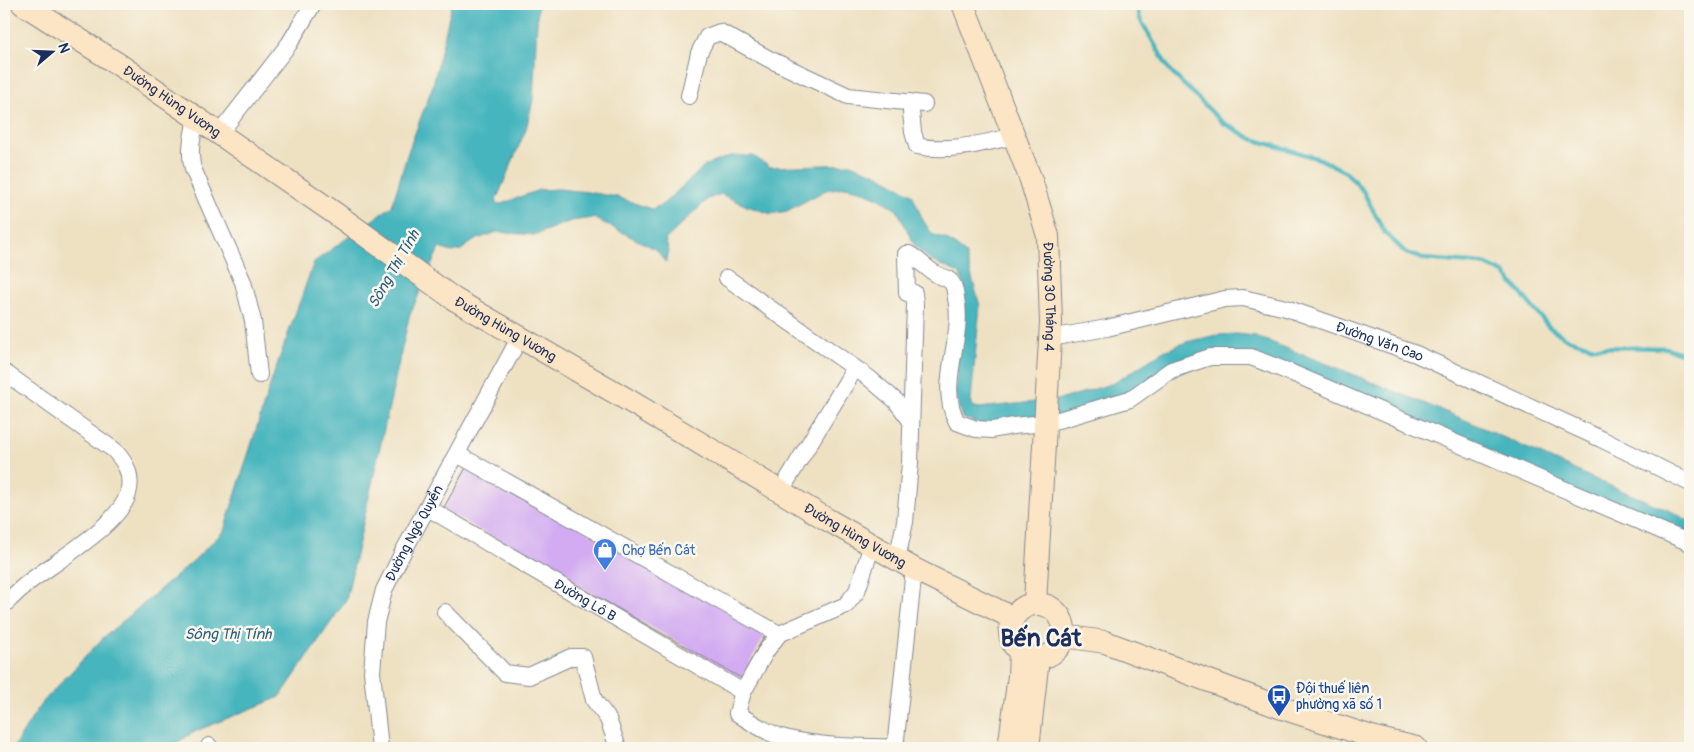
<svg xmlns="http://www.w3.org/2000/svg" width="1694" height="752" font-family="Pangolin,sans-serif">
  <rect width="100%" height="100%" fill="#fbf7ec"/>
  <filter id="ink" filterUnits="userSpaceOnUse"><feTurbulence type="fractalNoise" baseFrequency=".02" numOctaves="2"/><feDisplacementMap in="SourceGraphic" scale="10" xChannelSelector="R" yChannelSelector="G"/><feConvolveMatrix kernelMatrix="1 2 1 2 8 2 1 2 1" color-interpolation-filters="sRGB"/></filter>
  <filter id="wash" filterUnits="userSpaceOnUse"><feTurbulence type="fractalNoise" baseFrequency=".0096" numOctaves="4" result="noise"/><feDisplacementMap in="SourceGraphic" scale="20" xChannelSelector="R" yChannelSelector="G"/><feGaussianBlur stdDeviation="1.12" result="paint"/><feColorMatrix in="noise" values="0 0 0 0 0 0 0 0 0 0 0 0 0 0 0 0 0 1.4 0 .05"/><feComposite in="paint" operator="in"/></filter>
  <g filter="url(#wash)">
    <rect width="100%" height="100%" fill="#eee1c2"/>
    <!-- water -->
    <path fill="#46b5be" stroke="#30728e" d="M452 4H538L533 100 526 129 495 203 501 204 539 190 559 189 588 192 617 197 651 209 662 205 706 165 730 156H753L770 167 850 164 875 173 912 194 923 220 932 234 946 239 965 253 980 306 971 400 973 406 979 408 1062 399 1114 383 1164 351 1186 342 1217 335 1237 334 1255 336 1335 367 1463 419 1599 481 1673 512 1690 522V539L1231 352 1136 391 1069 414 985 425 962 418 955 395 964 283 959 273 931 261 915 246 897 210 880 199 860 190 844 187 826 190 787 211 771 214 747 206 721 194 708 199 665 240 669 251 666 263 657 250 594 218 571 221 534 235 497 232 475 240 461 250 452 252 439 248 409 317 346 600 280 697 196 731 168 748H13L41 704 103 638 192 562 224 531 273 376 314 262 392 206 408 152 433 85Z"/>
    <g fill="none" stroke-linecap="round" stroke-linejoin="round">
      <!-- stream -->
      <path stroke="#46b5be" stroke-width="4.5" d="M1136 4 1140 19 1170 71 1222 122 1252 139 1320 159 1346 172 1363 191 1385 233 1406 253 1424 259 1484 264 1504 273 1549 327 1567 339 1594 347 1666 348 1690 356"/>
    </g>
    <g id="blocks">
      <!-- building -->
      <path fill="#d2abf2" d="M468 464 766 633 741 678 443 509Z"/>
    </g>
  </g>
  <g filter="url(#ink)">
    <use href="#blocks" fill-opacity="0" stroke="#848890" stroke-width="1"/>
    <g fill="none" stroke-linecap="round" stroke-linejoin="round">
      <!-- minor casing -->
      <g stroke="#848890" stroke-width="18">
        <g id="minor">
          <path d="M689 96 699 53 707 37 720 32 769 59 848 96 924 104"/>
          <path d="M910 102 913 132 917 146C949 153 983 143 1015 136"/>
          <path d="M196 118C193 135 188 151 193 169L243 282 253 321 259 375"/>
          <path d="M219 134 289 44 313 4"/>
          <path d="M727 278 869 378 896 401 911 421"/>
          <path id="s1" d="M1050 338 1107 328 1225 299 1243 298 1286 308 1416 354 1601 439 1690 483"/>
          <path d="M4 372 114 450C126 463 133 475 128 494 119 525 55 562 29 582 20 589 12 597 4 605"/>
          <path d="M457 454 779 634"/>
          <path d="M780 492 855 368"/>
          <path id="s2" d="M428 508 743 692"/>
          <path d="M872 545 857 591 846 605 779 634 766 651 743 692 737 713C750 722 766 732 781 737 820 748 861 746 900 748"/>
          <path d="M897 559 905 522 910 463 915 304 914 293H907L906 254H909C920 260 928 271 940 276 946 278 948 278 952 283 955 287 955 293 956 298 965 339 936 384 957 422L976 429 992 430 1013 426 1045 423 1062 419 1130 399 1171 370 1210 357H1251L1292 373 1690 543"/>
          <path d="M445 612 505 673 529 676 571 657H583L594 700 608 719 618 748"/>
          <path d="M209 746 210 748"/>
          <path id="s3" d="M380 748 372 672 376 622 384 590 403 552 520 337"/>
          <path d="M895 748 914 569"/>
        </g>
      </g>
      <!-- secondary casing -->
      <g stroke="#848890" stroke-width="24">
        <g id="secondary">
          <path id="s4" d="M23 4 118 64 333 212 454 299 628 400 828 520 914 569 1013 618"/>
          <path id="s5" d="M963 4 1031 180 1048 236 1051 322 1035 603"/>
          <circle cx="1037" cy="631" r="27"/>
          <path d="M1064 636 1105 642 1279 707 1375 738 1416 748"/>
          <path d="M1009 748 1019 676 1020 652"/>
          <path d="M1028 748 1038 658"/>
        </g>
      </g>
      <!-- minor -->
      <use href="#minor" stroke="#fff" stroke-width="16"/>
      <!-- secondary -->
      <use href="#secondary" stroke="#fce5c4" stroke-width="22"/>
    </g>
  </g>
  <!-- icons -->
  <defs>
    <g id="shop-pin" transform="scale(1.25)"><path d="M0 17L-7.5 6A9.5 9.5 0 1 1 7.5 6Z" fill="#3f7fe0" stroke="#fbf7ec"/><path d="M-5-2.5h2.3a2.7 3.5 0 0 1 5.4 0H5L5.5 6h-11ZM-1.5-2.5h3a1.5 2.3 0 0 0-3 0Z" fill="#fff"/></g>
    <g id="bus-pin" transform="scale(1.25)"><path d="M0 17L-7.5 6A9.5 9.5 0 1 1 7.5 6Z" fill="#1a4fb4" stroke="#fbf7ec"/><path d="M-5-6H5V4H4V6H2V4H-2V6H-4V4H-5ZM-3.5-4V0h7V-4ZM-3.5 1.2v1.5H-2V1.2ZM2 1.2v1.5H3.5V1.2Z" fill="#fff"/></g>
  </defs>
  <g fill-rule="evenodd">
    <use href="#shop-pin" x="605" y="550"/>
    <use href="#bus-pin" x="1279" y="696"/>
  </g>
  <g text-anchor="middle" dominant-baseline="central" stroke-width="5" stroke-linejoin="round" paint-order="stroke">
    <!-- street labels -->
    <g font-size="14" fill="#1b2f5e" stroke="#fbf7ec">
      <text stroke="none"><textPath href="#s4" startOffset="178">Đường Hùng Vương</textPath></text>
      <text stroke="none"><textPath href="#s5" startOffset="308">Đường 30 Tháng 4</textPath></text>
      <text stroke="none"><textPath href="#s4" startOffset="582">Đường Hùng Vương</textPath></text>
      <text stroke="none"><textPath href="#s1" startOffset="341">Đường Văn Cao</textPath></text>
      <text stroke="none"><textPath href="#s3" startOffset="224">Đường Ngô Quyền</textPath></text>
      <text stroke="none"><textPath href="#s4" startOffset="988">Đường Hùng Vương</textPath></text>
      <text stroke="none"><textPath href="#s2" startOffset="182">Đường Lô B</textPath></text>
    </g>
    <!-- shop labels -->
    <g font-size="14" fill="#366cbe" stroke="#fbf7ec" text-anchor="start">
      <text x="622" y="550">Chợ Bến Cát</text>
    </g>
    <!-- transit labels -->
    <g font-size="14" fill="#164399" stroke="#fbf7ec" text-anchor="start">
      <text x="1296" y="688">Đội thuế liên<tspan x="1296" dy="16">phường xã số 1</tspan></text>
    </g>
    <!-- water labels -->
    <g font-size="15" font-style="italic" fill="#2a5e80" stroke="#fbf7ec">
      <text transform="translate(394 269) rotate(-60)">Sông Thị Tính</text>
      <text x="228" y="634">Sông Thị Tính</text>
    </g>
    <!-- town labels -->
    <g font-size="24" font-weight="bold" fill="#1b2f5e" stroke="#fbf7ec">
      <text x="1041" y="638">Bến Cát</text>
    </g>
  </g>
  <!-- margin -->
  <rect width="1694" height="752" fill="none" stroke="#fbf7ec" stroke-width="20"/>
  <!-- north arrow -->
  <g transform="translate(52 52) rotate(71)" stroke="#fbf7ec" stroke-width="4" paint-order="stroke">
  <path d="M0-4L9 19L0 12L-9 19Z" fill="#1b2f5e"/>
  <text y="-8" font-size="14" font-weight="bold" text-anchor="middle" fill="#1b2f5e">N</text>
  </g>
</svg>
